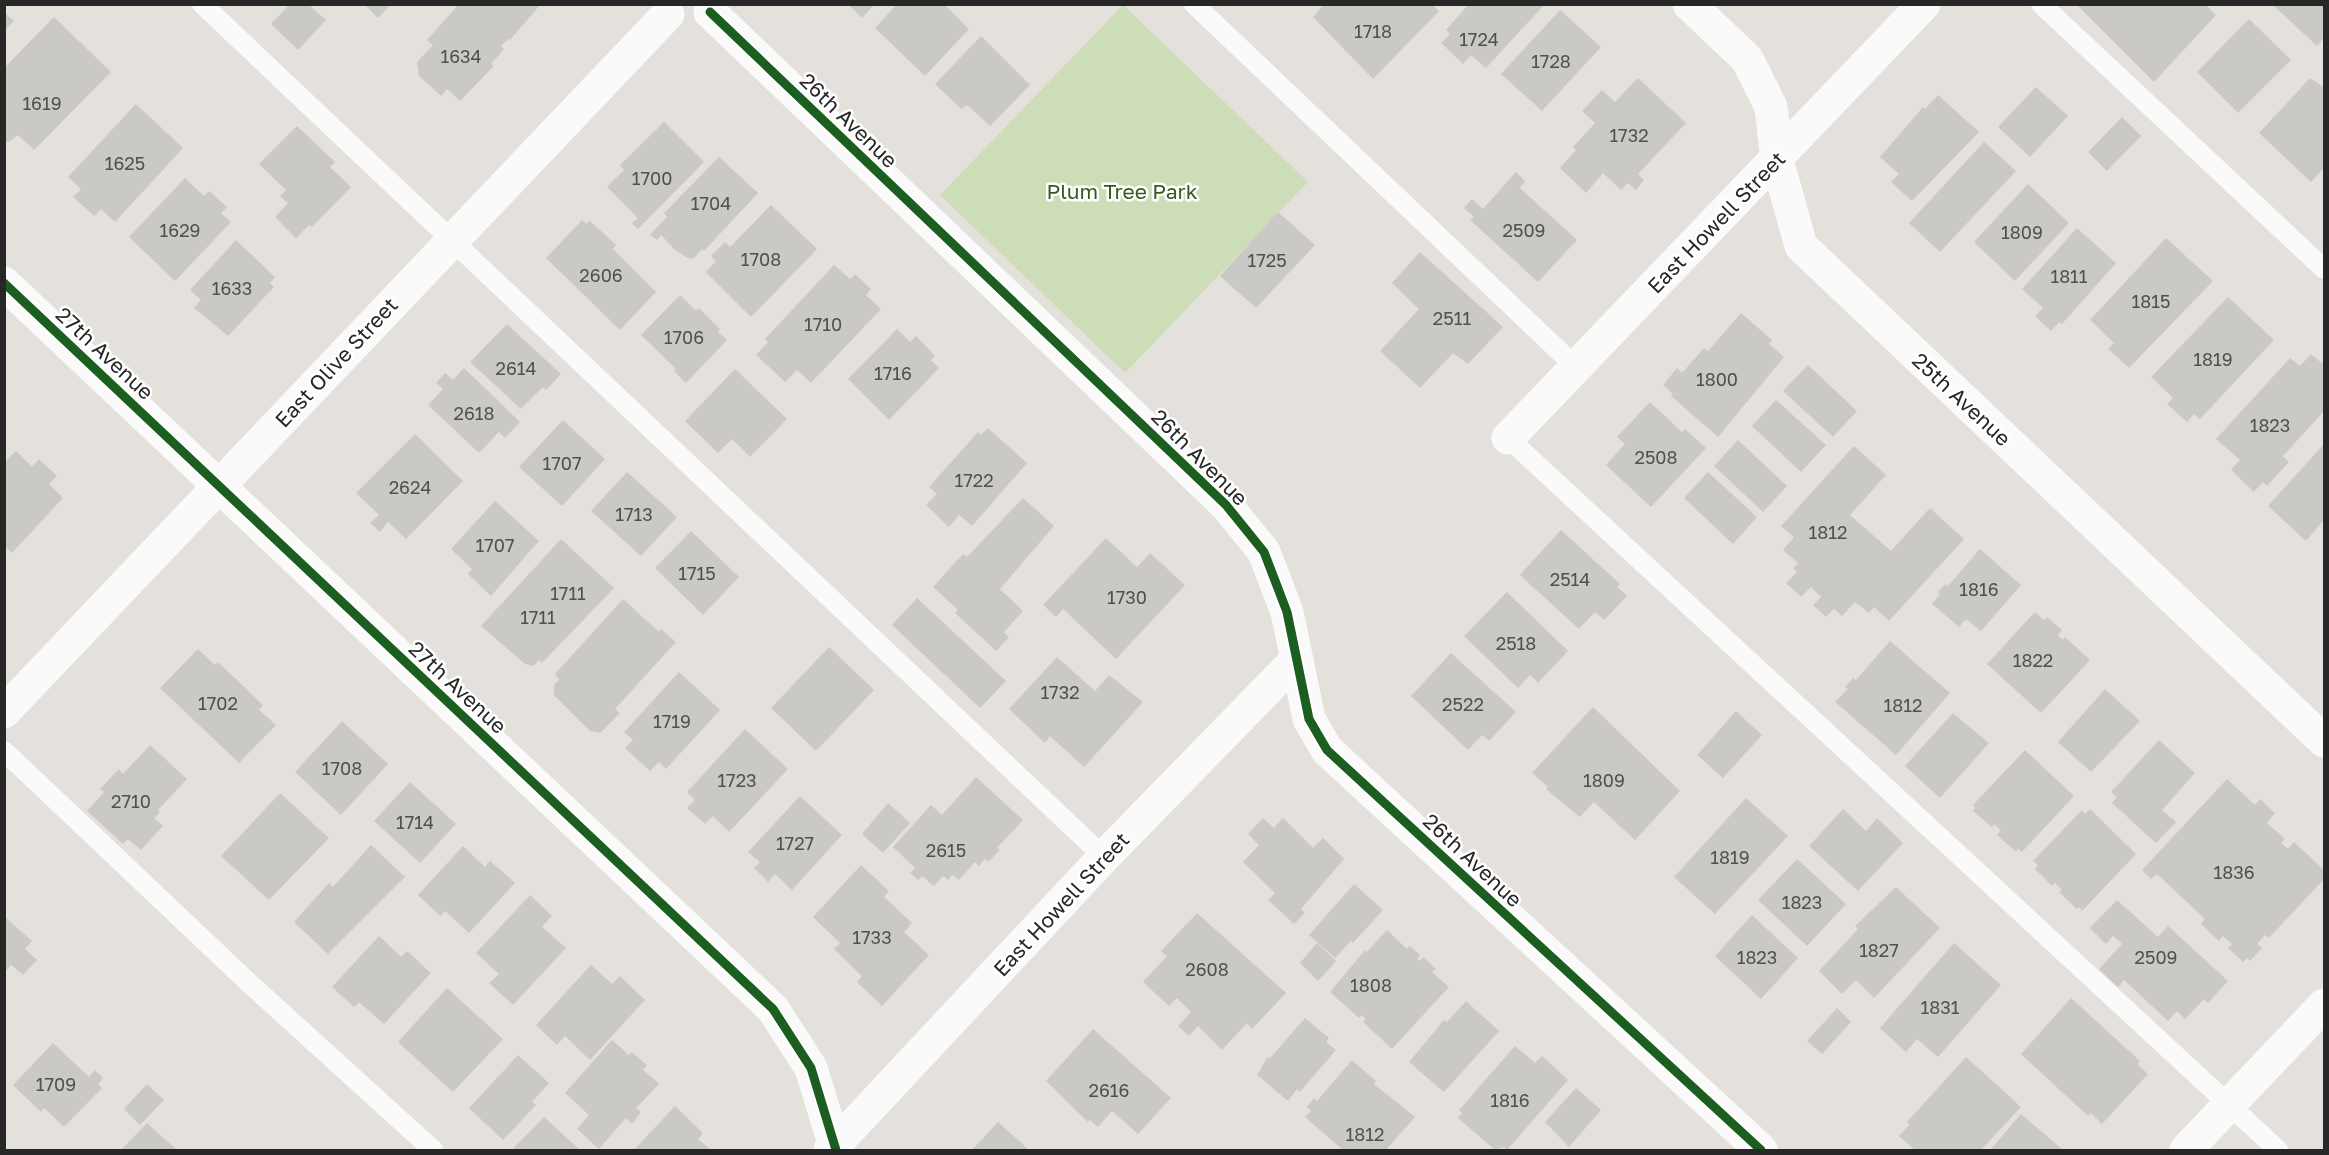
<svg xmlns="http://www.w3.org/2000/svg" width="2329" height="1155" font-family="'Golos Text',sans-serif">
  <rect width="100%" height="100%" fill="#e4e0dc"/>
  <!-- green -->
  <path fill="#cdddb8" d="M1123 5 1308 182 1125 373 940 195Z"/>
  <!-- building -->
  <path fill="#cbc9c6" d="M364 4H391L378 18Z
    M459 4H541L509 41 508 39 501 46 504 49 491 64 494 66 460 101 447 89 441 96 419 76 417 62 433 45 427 40Z
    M848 4H875L862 18Z
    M897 4H944L969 29 925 76 875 28Z
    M1324 4H1432L1439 11 1373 79 1313 17Z
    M1469 4H1545L1486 68 1471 55 1463 64 1441 43 1450 34 1446 30Z
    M2076 4H2205L2216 15 2154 82Z
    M2272 4H2324V37L2317 46Z
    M289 5H309L326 20 298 50 271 24Z
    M1560 10 1601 47 1542 111 1501 74Z
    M4 12 14 21 4 31Z
    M54 17 111 72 34 150 18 135 9 142 4 141V68Z
    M2249 19 2291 60 2238 113 2197 72Z
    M981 36 1030 85 990 126 967 105 961 109 935 84Z
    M1638 78 1686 123 1638 174 1644 180 1636 190 1628 183 1621 190 1603 173 1586 193 1560 168 1576 150 1573 147 1595 123 1582 111 1602 90 1615 102Z
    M2310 78 2324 87V168L2311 182 2259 133Z
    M2036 87 2068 116 2030 157 1998 127Z
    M1938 95 1979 132 1912 201 1891 182 1899 174 1880 157 1923 107 1925 109Z
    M136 104 183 148 115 222 101 209 94 216 73 197 81 189 68 177Z
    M2122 117 2141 136 2107 171 2088 152Z
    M664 122 704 162 638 229 632 223 638 218 607 187 624 170 620 165Z
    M297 126 335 162 330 167 351 187 312 227 309 225 296 238 275 217 288 203 280 196 286 190 259 164Z
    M1984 142 2016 171 1940 252 1909 223Z
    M719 157 758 193 704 251 702 249 693 259 688 258 675 250 661 235 657 240 650 235 667 217 664 213Z
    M1516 172 1525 181 1520 188 1577 240 1538 282 1470 220 1474 217 1464 208 1472 199 1483 209Z
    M185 178 204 196 209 191 227 207 221 213 231 222 175 281 129 237Z
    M2028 184 2069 223 2015 281 1974 242Z
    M771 205 817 249 751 317 706 272 716 261 711 256 725 242 730 247Z
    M1278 212 1315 245 1256 308 1220 276Z
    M582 220 586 224 590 221 616 245 613 249 656 292 620 330 546 258Z
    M2077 228 2116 263 2062 324 2059 322 2051 331 2035 316 2043 308 2022 289Z
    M2166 238 2213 281 2129 368 2108 349 2114 343 2090 320Z
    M236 240 275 277 270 283 274 287 228 336 194 308 201 300 190 290Z
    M1420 252 1503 327 1468 364 1453 353 1420 388 1380 351 1419 309 1392 283Z
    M834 265 850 279 855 274 871 289 866 295 881 309 811 383 797 370 785 382 756 355 768 342 765 339Z
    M680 295 696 311 699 308 720 329 718 332 727 340 686 383 674 371 676 369 641 335Z
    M2228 297 2274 340 2200 419 2194 414 2187 422 2167 404 2173 398 2151 377Z
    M1741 313 1772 340 1769 344 1784 357 1718 437 1671 396 1673 394 1663 385 1677 368 1682 373 1704 348 1708 351Z
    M507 324 561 374 546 390 543 387 521 409 470 362Z
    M897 329 910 342 916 336 935 356 931 360 939 368 889 420 848 379Z
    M2311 354 2324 365V411L2283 456 2289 462 2267 486 2263 482 2254 492 2231 470 2240 460 2216 439 2290 358 2300 366Z
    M1808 365 1857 411 1833 437 1783 391Z
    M464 368 520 422 505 438 499 432 479 453 428 405 443 389 436 383 445 373 453 380Z
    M735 369 787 419 750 457 732 439 718 453 685 421Z
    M1776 400 1826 445 1801 472 1752 426Z
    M1650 402 1682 432 1685 429 1706 448 1651 507 1606 465 1625 444 1617 437Z
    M563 420 605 459 562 506 519 467Z
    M988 428 1027 463 972 526 959 515 949 527 926 505 937 494 929 487 978 432 981 435Z
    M415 434 463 481 406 539 388 522 380 532 370 523 379 515 356 493Z
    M1738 440 1787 486 1763 512 1714 466Z
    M2324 444V520L2306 541 2268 506Z
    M1854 446 1886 475 1850 515 1891 551 1930 508 1964 539 1889 621 1874 607 1869 613 1855 602 1842 616 1834 609 1826 617 1813 605 1821 597 1811 587 1801 597 1786 583 1797 572 1793 568 1798 563 1783 550 1794 537 1781 526Z
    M16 451 32 467 39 459 57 476 49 484 63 498 12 553 4 546V463Z
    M627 472 677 517 641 556 591 511Z
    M1708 472 1757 517 1733 544 1684 498Z
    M1023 498 1054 526 1000 589 1023 611 1004 632 1009 637 996 651 955 613 958 610 933 587 963 554 967 557Z
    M495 501 539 541 491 596 468 574 472 569 451 549Z
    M1561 530 1620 584 1617 587 1627 596 1604 620 1595 612 1579 629 1520 575Z
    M691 531 739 577 703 615 655 568Z
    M1106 538 1137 567 1150 553 1185 585 1116 659 1063 609 1056 617 1043 605Z
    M561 539 614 588 542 663 539 660 533 666 525 664 481 626Z
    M1980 549 2021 585 1981 631 1966 619 1959 627 1932 604 1940 594 1938 592 1946 584 1948 586Z
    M1507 592 1568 651 1538 683 1530 675 1518 688 1464 636Z
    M917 598 1006 681 980 708 892 625Z
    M623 599 659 632 661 629 676 642 615 709 620 713 600 733 590 731 554 695V685L559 680 555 674Z
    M2035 612 2044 620 2047 617 2062 630 2058 635 2063 640 2065 637 2090 660 2041 713 1987 664Z
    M1890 641 1950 693 1896 755 1835 702 1848 689 1845 687 1853 678 1856 680Z
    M829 647 874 690 816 751 771 708Z
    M198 649 215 665 218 662 263 705 259 710 276 725 239 763 160 688Z
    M1451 653 1516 712 1489 741 1482 735 1468 750 1411 696Z
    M1057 657 1095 691 1109 675 1143 702 1084 767 1050 736 1045 743 1009 709Z
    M679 672 720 710 666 769 659 762 650 771 625 748 633 740 624 732Z
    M2105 689 2140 721 2091 772 2058 742Z
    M1593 707 1680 791 1635 840 1594 802 1580 817 1546 789 1548 787 1532 773Z
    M1736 711 1762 735 1723 778 1697 755Z
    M1953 713 1989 743 1940 798 1905 766Z
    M342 721 388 764 341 815 295 772Z
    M745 729 788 769 729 832 713 816 705 824 687 808 695 800 687 792Z
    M2159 740 2195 773 2162 810 2176 822 2156 843 2112 803 2117 797 2111 792Z
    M150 745 187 779 158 810 160 812 154 818 163 826 141 850 128 839 123 844 87 811 104 792 100 789 119 769 123 774Z
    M2025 750 2074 796 2022 852 2018 849 2016 852 1997 835 2001 830 1994 824 1992 827 1973 811 1975 808 1973 805Z
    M976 777 1023 820 997 848 1000 850 988 862 985 859 979 866 975 862 959 880 952 875 948 880 943 876 934 886 922 876 918 880 910 873 915 868 893 847 931 805 942 815Z
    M2227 779 2255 805 2260 799 2275 813 2267 823 2285 839 2281 843 2288 849 2294 842 2324 870V879L2269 938 2265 935 2257 944 2262 948 2250 961 2247 958 2243 962 2228 948 2232 944 2223 936 2219 941 2201 924 2205 919 2157 874 2151 879 2142 870Z
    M410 782 456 824 420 863 374 821Z
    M280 793 329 838 269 900 221 856Z
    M800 796 842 835 792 890 775 874 768 882 754 868 760 862 748 852Z
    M1746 798 1788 836 1715 914 1674 877Z
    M888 803 910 823 883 853 862 834Z
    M1843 809 1866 831 1877 818 1903 843 1858 891 1809 846Z
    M2090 809 2136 854 2082 911 2079 907 2077 909 2059 892 2062 890 2055 883 2052 886 2035 869 2038 865 2033 861 2082 810 2085 814Z
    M1263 818 1274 828 1283 818 1313 848 1323 838 1344 859 1301 909 1305 913 1294 924 1268 900 1275 893 1243 862 1259 845 1248 834Z
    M371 845 405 877 328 954 294 922 329 883 333 887Z
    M463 846 485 867 490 861 515 883 469 933 445 911 440 916 418 895Z
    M1797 859 1846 904 1807 946 1758 900Z
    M861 865 889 891 884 897 912 923 904 932 929 955 882 1006 857 982 862 976 834 949 840 943 813 917Z
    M1354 884 1383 910 1353 943 1351 941 1335 958 1309 935Z
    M1896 887 1940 928 1874 998 1856 980 1842 994 1819 971 1858 929 1855 926Z
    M530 895 552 916 542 927 566 948 513 1005 489 983 499 974 476 953Z
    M2117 900 2158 937 2168 926 2228 981 2208 1003 2204 999 2185 1019 2177 1011 2168 1021 2124 980 2118 987 2099 969 2122 944 2113 936 2106 944 2090 928Z
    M1197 913 1286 993 1252 1029 1247 1023 1222 1050 1198 1026 1189 1036 1178 1026 1191 1012 1177 998 1169 1006 1143 982 1167 956 1161 951Z
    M1752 915 1798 958 1761 999 1715 956Z
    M4 916 32 941 25 949 37 960 23 975 11 965 4 973Z
    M1387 930 1407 949 1410 946 1420 955 1417 959 1420 961 1423 957 1436 969 1432 972 1449 987 1392 1049 1363 1022 1366 1019 1362 1015 1359 1018 1330 992 1365 950 1367 952Z
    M379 936 401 957 407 951 431 973 384 1024 359 1002 354 1007 332 987Z
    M1317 943 1336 961 1318 981 1300 963Z
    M1954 943 2001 985 1938 1057 1917 1039 1906 1052 1880 1028Z
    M591 965 612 984 620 976 645 1000 590 1060 565 1036 557 1045 536 1025Z
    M447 988 503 1039 453 1092 398 1042Z
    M2071 998 2140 1061 2137 1064 2148 1074 2102 1124 2091 1113 2088 1116 2021 1054Z
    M1466 1001 1499 1031 1444 1092 1409 1062 1444 1020 1447 1022Z
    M1837 1008 1851 1022 1822 1054 1807 1041Z
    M1305 1018 1329 1038 1326 1042 1336 1050 1300 1092 1297 1089 1288 1101 1257 1075 1267 1058 1271 1057Z
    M1093 1029 1171 1098 1138 1134 1112 1111 1098 1127 1090 1120 1088 1122 1046 1081Z
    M612 1040 629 1055 632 1052 647 1065 643 1070 659 1084 636 1108 641 1112 632 1124 626 1118 599 1149 577 1129 589 1115 565 1093Z
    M53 1043 89 1077 95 1070 103 1078 98 1084 102 1088 64 1127 44 1108 41 1112 13 1085Z
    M1515 1046 1535 1063 1542 1056 1568 1080 1507 1150 1504 1147 1495 1150 1458 1118 1462 1113 1459 1110Z
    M518 1055 549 1083 532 1102 536 1105 503 1140 469 1108Z
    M1966 1057 2021 1107 1981 1150H1915L1899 1136 1910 1124 1907 1122Z
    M1352 1060 1376 1081 1374 1084 1415 1117 1386 1150H1343L1305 1117 1311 1111 1307 1107 1314 1098 1317 1101Z
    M147 1084 164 1100 140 1125 124 1109Z
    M1576 1088 1601 1110 1569 1147 1545 1122Z
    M675 1106 703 1133 698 1139 711 1150H634Z
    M2021 1114 2063 1150H1990Z
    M544 1117 580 1150H512Z
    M998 1122 1029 1150H972Z
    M147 1123 177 1150H121Z"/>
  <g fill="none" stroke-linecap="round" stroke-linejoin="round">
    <!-- lane -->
    <path stroke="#fbfafa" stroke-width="20" d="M202 4 1104 857
      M1194 4 1576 367
      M2041 4 2324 269
      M1508 438 2278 1150
      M4 751 248 982 433 1150"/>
    <!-- street -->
    <path stroke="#fbfafa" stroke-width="33" d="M1689 4 1747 59 1771 107 1777 160 1801 246 2324 741
      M710 12 1226 505 1264 552 1287 612 1309 719 1327 750 1761 1150
      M4 283 773 1009 811 1068 836 1150
      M1508 438 1924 4
      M4 712 668 14
      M830 1150 1104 857 1296 660
      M2186 1150 2324 1005"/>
    <!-- cycleway casing -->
    <g stroke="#fff" stroke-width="13">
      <path id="cycleway" d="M710 12 1226 505 1264 552 1287 612 1309 719 1327 750 1761 1150
        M4 283 773 1009 811 1068 836 1150"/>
    </g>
    <!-- cycleway -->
    <use href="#cycleway" stroke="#1b5e20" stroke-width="9"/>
  </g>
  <g text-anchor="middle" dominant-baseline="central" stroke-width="5" stroke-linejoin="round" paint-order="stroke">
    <!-- number labels -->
    <g font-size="18" fill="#515050">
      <text x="1373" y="31">1718</text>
      <text x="1479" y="39">1724</text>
      <text x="461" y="56">1634</text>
      <text x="1551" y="61">1728</text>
      <text x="42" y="103">1619</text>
      <text x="1629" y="135">1732</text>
      <text x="125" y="163">1625</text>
      <text x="652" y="178">1700</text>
      <text x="711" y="203">1704</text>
      <text x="180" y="230">1629</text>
      <text x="1524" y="230">2509</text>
      <text x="2022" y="232">1809</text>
      <text x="761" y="259">1708</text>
      <text x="1267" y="260">1725</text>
      <text x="601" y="275">2606</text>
      <text x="2069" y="276">1811</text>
      <text x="232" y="288">1633</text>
      <text x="2151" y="301">1815</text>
      <text x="1452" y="318">2511</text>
      <text x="823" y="324">1710</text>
      <text x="684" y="337">1706</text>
      <text x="2213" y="359">1819</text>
      <text x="516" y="368">2614</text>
      <text x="893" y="373">1716</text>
      <text x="1717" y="379">1800</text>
      <text x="474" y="413">2618</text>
      <text x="2270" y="425">1823</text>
      <text x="1656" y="457">2508</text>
      <text x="562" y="463">1707</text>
      <text x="974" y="480">1722</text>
      <text x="410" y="487">2624</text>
      <text x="634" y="514">1713</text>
      <text x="1828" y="532">1812</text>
      <text x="495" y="545">1707</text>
      <text x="697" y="573">1715</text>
      <text x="1570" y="579">2514</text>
      <text x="1979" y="589">1816</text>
      <text x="568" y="593">1711</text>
      <text x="1127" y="597">1730</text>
      <text x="538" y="617">1711</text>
      <text x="1516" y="643">2518</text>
      <text x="2033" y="660">1822</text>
      <text x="1060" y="692">1732</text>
      <text x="218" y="703">1702</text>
      <text x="1463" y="704">2522</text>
      <text x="1903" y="705">1812</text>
      <text x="672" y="721">1719</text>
      <text x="342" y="768">1708</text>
      <text x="737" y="780">1723</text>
      <text x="1604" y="780">1809</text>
      <text x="131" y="801">2710</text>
      <text x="415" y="822">1714</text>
      <text x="795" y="843">1727</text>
      <text x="946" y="850">2615</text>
      <text x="1730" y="857">1819</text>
      <text x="2234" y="872">1836</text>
      <text x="1802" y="902">1823</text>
      <text x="872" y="937">1733</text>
      <text x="1879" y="950">1827</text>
      <text x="1757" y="957">1823</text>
      <text x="2156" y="957">2509</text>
      <text x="1207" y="969">2608</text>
      <text x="1371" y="985">1808</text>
      <text x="1940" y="1007">1831</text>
      <text x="56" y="1084">1709</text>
      <text x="1109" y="1090">2616</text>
      <text x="1510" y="1100">1816</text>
      <text x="1365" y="1134">1812</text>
    </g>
    <!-- street labels -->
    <g font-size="21" fill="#272727" stroke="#fff">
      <text transform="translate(849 120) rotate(44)">26th Avenue</text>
      <text transform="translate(1716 222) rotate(-46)">East Howell Street</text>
      <text transform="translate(105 353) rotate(43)">27th Avenue</text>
      <text transform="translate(336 362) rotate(-47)">East Olive Street</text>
      <text transform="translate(1962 399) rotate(43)">25th Avenue</text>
      <text transform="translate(1200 457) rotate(45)">26th Avenue</text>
      <text transform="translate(458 687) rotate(43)">27th Avenue</text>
      <text transform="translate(1473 860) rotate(43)">26th Avenue</text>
      <text transform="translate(1061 904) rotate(-47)">East Howell Street</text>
    </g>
    <!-- park labels -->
    <g font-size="21" fill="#355c1f" stroke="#fff">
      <text x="1122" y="191">Plum Tree Park</text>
    </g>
  </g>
  <!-- border -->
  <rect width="2329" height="1155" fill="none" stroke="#272727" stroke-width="12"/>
</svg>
